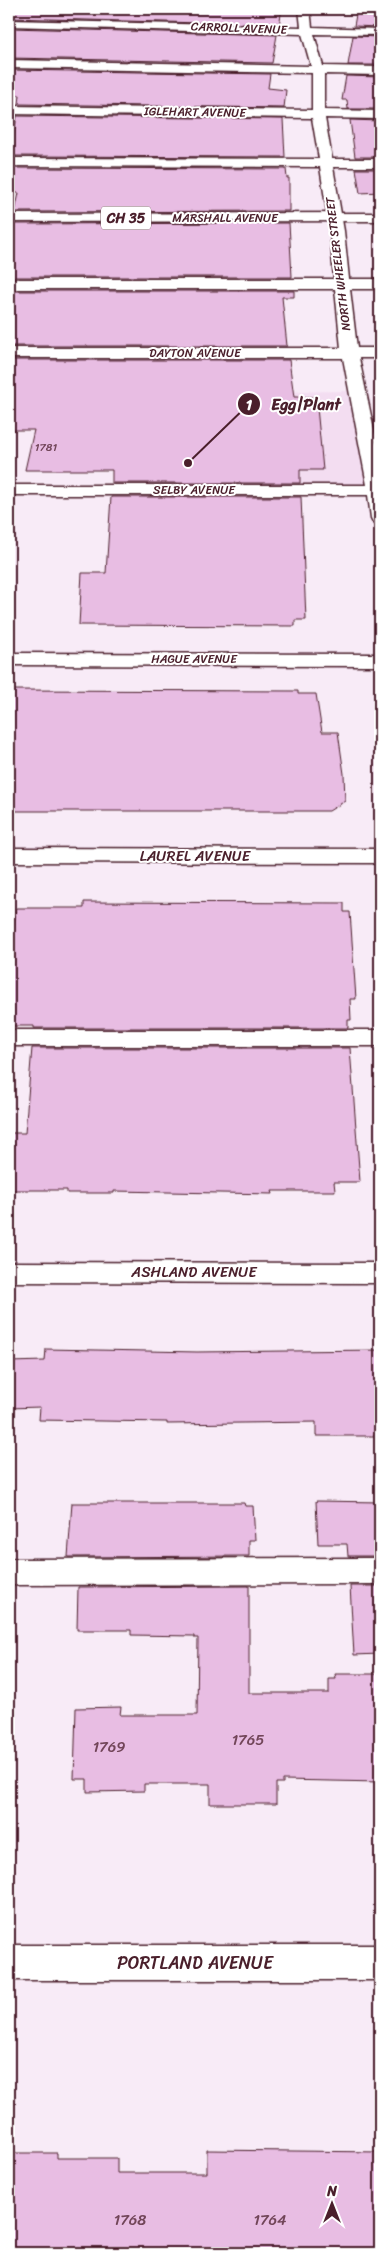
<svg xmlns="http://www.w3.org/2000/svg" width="389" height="2262" font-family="Sriracha,sans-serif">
  <rect width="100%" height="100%" fill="#f8ebf7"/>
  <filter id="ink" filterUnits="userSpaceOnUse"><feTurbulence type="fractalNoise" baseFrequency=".02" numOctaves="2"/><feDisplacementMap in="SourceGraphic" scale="10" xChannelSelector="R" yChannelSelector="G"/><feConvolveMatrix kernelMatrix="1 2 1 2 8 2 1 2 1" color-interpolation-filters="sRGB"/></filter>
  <g filter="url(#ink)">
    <!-- built -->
    <path fill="#f3ddf1" d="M355 391 371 491H380V560L371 491 263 490 257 392Z"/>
    <!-- building -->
    <path fill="#e8bde3" stroke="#4a1f2b" d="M9 9H282L279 25 9 18Z
      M357 9H380V27L354 26Z
      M9 28 277 35 272 63 9 58Z
      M353 36 380 37V65H348Z
      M9 70 270 74 268 88 286 90 284 108 19 104 20 95H9Z
      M346 76 380 77V109H348L347 100H342Z
      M17 116 283 119 285 157 10 156Z
      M350 120 380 121V157H355Z
      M9 168 286 169 287 178H289V211L15 212 19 193H9Z
      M356 169H380V192L360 193Z
      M289 223 292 277H9V243L13 224Z
      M9 291H294V297H282L287 346H9Z
      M9 360H289L294 397H316L323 470H300V483H112V470H25L34 430H9Z
      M111 497H301L306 620H295V626L79 625 82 573H106Z
      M9 690 298 691V694H316L322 732H338L344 774 345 801 329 811H9Z
      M84 902 344 903V912H350L356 999H350L351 1020H348V1028H34V1026H9V964L16 908H84Z
      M32 1048H350L360 1182H334L335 1191H272L273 1194 114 1191V1193H67V1190H9V1133H25Z
      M46 1349 197 1352 380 1350V1436H316V1422L167 1424V1422L39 1420 40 1407 9 1408V1362L45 1361Z
      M316 1501 380 1502V1556H348L347 1544H318Z
      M72 1503H244L245 1506H253L255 1540H249V1556L68 1557Z
      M249 1586V1693H329V1679H336L335 1674H380V1782L283 1780V1783H276V1804H210V1784H144V1791L87 1792V1779H74L76 1708 121 1707 120 1715H197L198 1638H194V1636L131 1635V1630H77L78 1587Z
      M350 1586H380V1654L354 1655Z
      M207 2150 380 2152V2253H9V2153H57V2158H117V2173H207Z"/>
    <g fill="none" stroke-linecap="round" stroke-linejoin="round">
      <!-- minor casing -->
      <g stroke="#4a1f2b" stroke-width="3">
        <path id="minor" d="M299 9H310L312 27 380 29V35L314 34 323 66 380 67V75L324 74V110L380 111V119L325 118 332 159H380V167H333L344 231 349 279H380V289H350L357 348H380V358H359L380 459V524L373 522 371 518 368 495H9V485H367L343 358H9V348H341L335 289H9V279H334L330 231 320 167 9 166V158L319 159 312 118 9 114V106L312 110V73L9 68V60L311 66 302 34 9 26V20L301 27Z
          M9 653 380 654V666L9 665Z
          M9 848 380 849V863L9 862Z
          M9 1030H380V1046H9Z
          M9 1262 380 1263V1283L9 1282Z
          M380 1558V1584L9 1585V1559Z
          M9 1945H380V1980H9Z"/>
      </g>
      <!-- major casing -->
      <g stroke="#4a1f2b" stroke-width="3">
        <path id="major" d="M380 213V221L9 222V214Z"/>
      </g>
      <!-- minor -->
      <use href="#minor" fill="#fff" fill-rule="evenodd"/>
      <!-- major -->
      <use href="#major" fill="#fff" fill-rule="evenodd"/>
    </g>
  </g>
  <g text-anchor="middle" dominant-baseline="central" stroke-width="4" stroke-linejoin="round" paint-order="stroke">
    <!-- far-number labels -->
    <g font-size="11" fill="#724659">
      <text x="46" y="447">1781</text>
    </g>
    <!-- far-street labels -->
    <g font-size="12" fill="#4a1f2b" stroke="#fff">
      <text transform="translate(239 28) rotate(2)">CARROLL AVENUE</text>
      <text transform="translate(195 112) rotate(1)">IGLEHART AVENUE</text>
      <text x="225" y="218">MARSHALL AVENUE</text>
      <text transform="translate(338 264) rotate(-97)">NORTH WHEELER STREET</text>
      <text x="195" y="353">DAYTON AVENUE</text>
      <text x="194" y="490">SELBY AVENUE</text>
      <text x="194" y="659">HAGUE AVENUE</text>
    </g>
    <!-- shield labels -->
    <rect fill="#fff" stroke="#80626b" stroke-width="1" x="101" y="206.5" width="50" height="23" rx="4"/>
    <g font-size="14" font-weight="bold" fill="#4a1f2b">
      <text x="126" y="218">CH 35</text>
    </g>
    <!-- street labels -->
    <g font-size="15" fill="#4a1f2b" stroke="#fff">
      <text x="195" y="856">LAUREL AVENUE</text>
      <text x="194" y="1272">ASHLAND AVENUE</text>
    </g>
    <!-- near-number labels -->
    <g font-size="15" fill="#724659">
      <text x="248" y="1740">1765</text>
      <text x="109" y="1747">1769</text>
      <text x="130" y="2220">1768</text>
      <text x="270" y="2220">1764</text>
    </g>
    <!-- near-street labels -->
    <g font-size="18" fill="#4a1f2b" stroke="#fff">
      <text x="195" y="1963">PORTLAND AVENUE</text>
    </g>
  </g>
  <!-- callouts -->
  <path fill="none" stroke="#4a1f2b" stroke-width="2" d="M188 463L249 404"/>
  <g fill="#4a1f2b" stroke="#fff" stroke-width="2">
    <circle cx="188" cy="463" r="5"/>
    <circle cx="249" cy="404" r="12"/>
  </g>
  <g font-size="15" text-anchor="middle" font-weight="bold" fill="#fff">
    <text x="249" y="410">1</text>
  </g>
  <g font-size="16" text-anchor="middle" font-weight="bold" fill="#4a1f2b" stroke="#fff" stroke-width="4" stroke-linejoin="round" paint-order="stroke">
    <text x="306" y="410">Egg|Plant</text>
  </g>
  <!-- margin -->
  <rect width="389" height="2262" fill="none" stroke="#fff" stroke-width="30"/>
  <rect x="15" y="15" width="359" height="2232" fill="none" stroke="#4a1f2b" stroke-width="2" filter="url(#ink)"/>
  <!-- north arrow -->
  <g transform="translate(332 2204)" stroke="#ffffff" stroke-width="4" paint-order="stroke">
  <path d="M0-4L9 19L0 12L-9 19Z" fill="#4a1f2b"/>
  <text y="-8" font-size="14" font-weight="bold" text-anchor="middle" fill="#4a1f2b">N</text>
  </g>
</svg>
